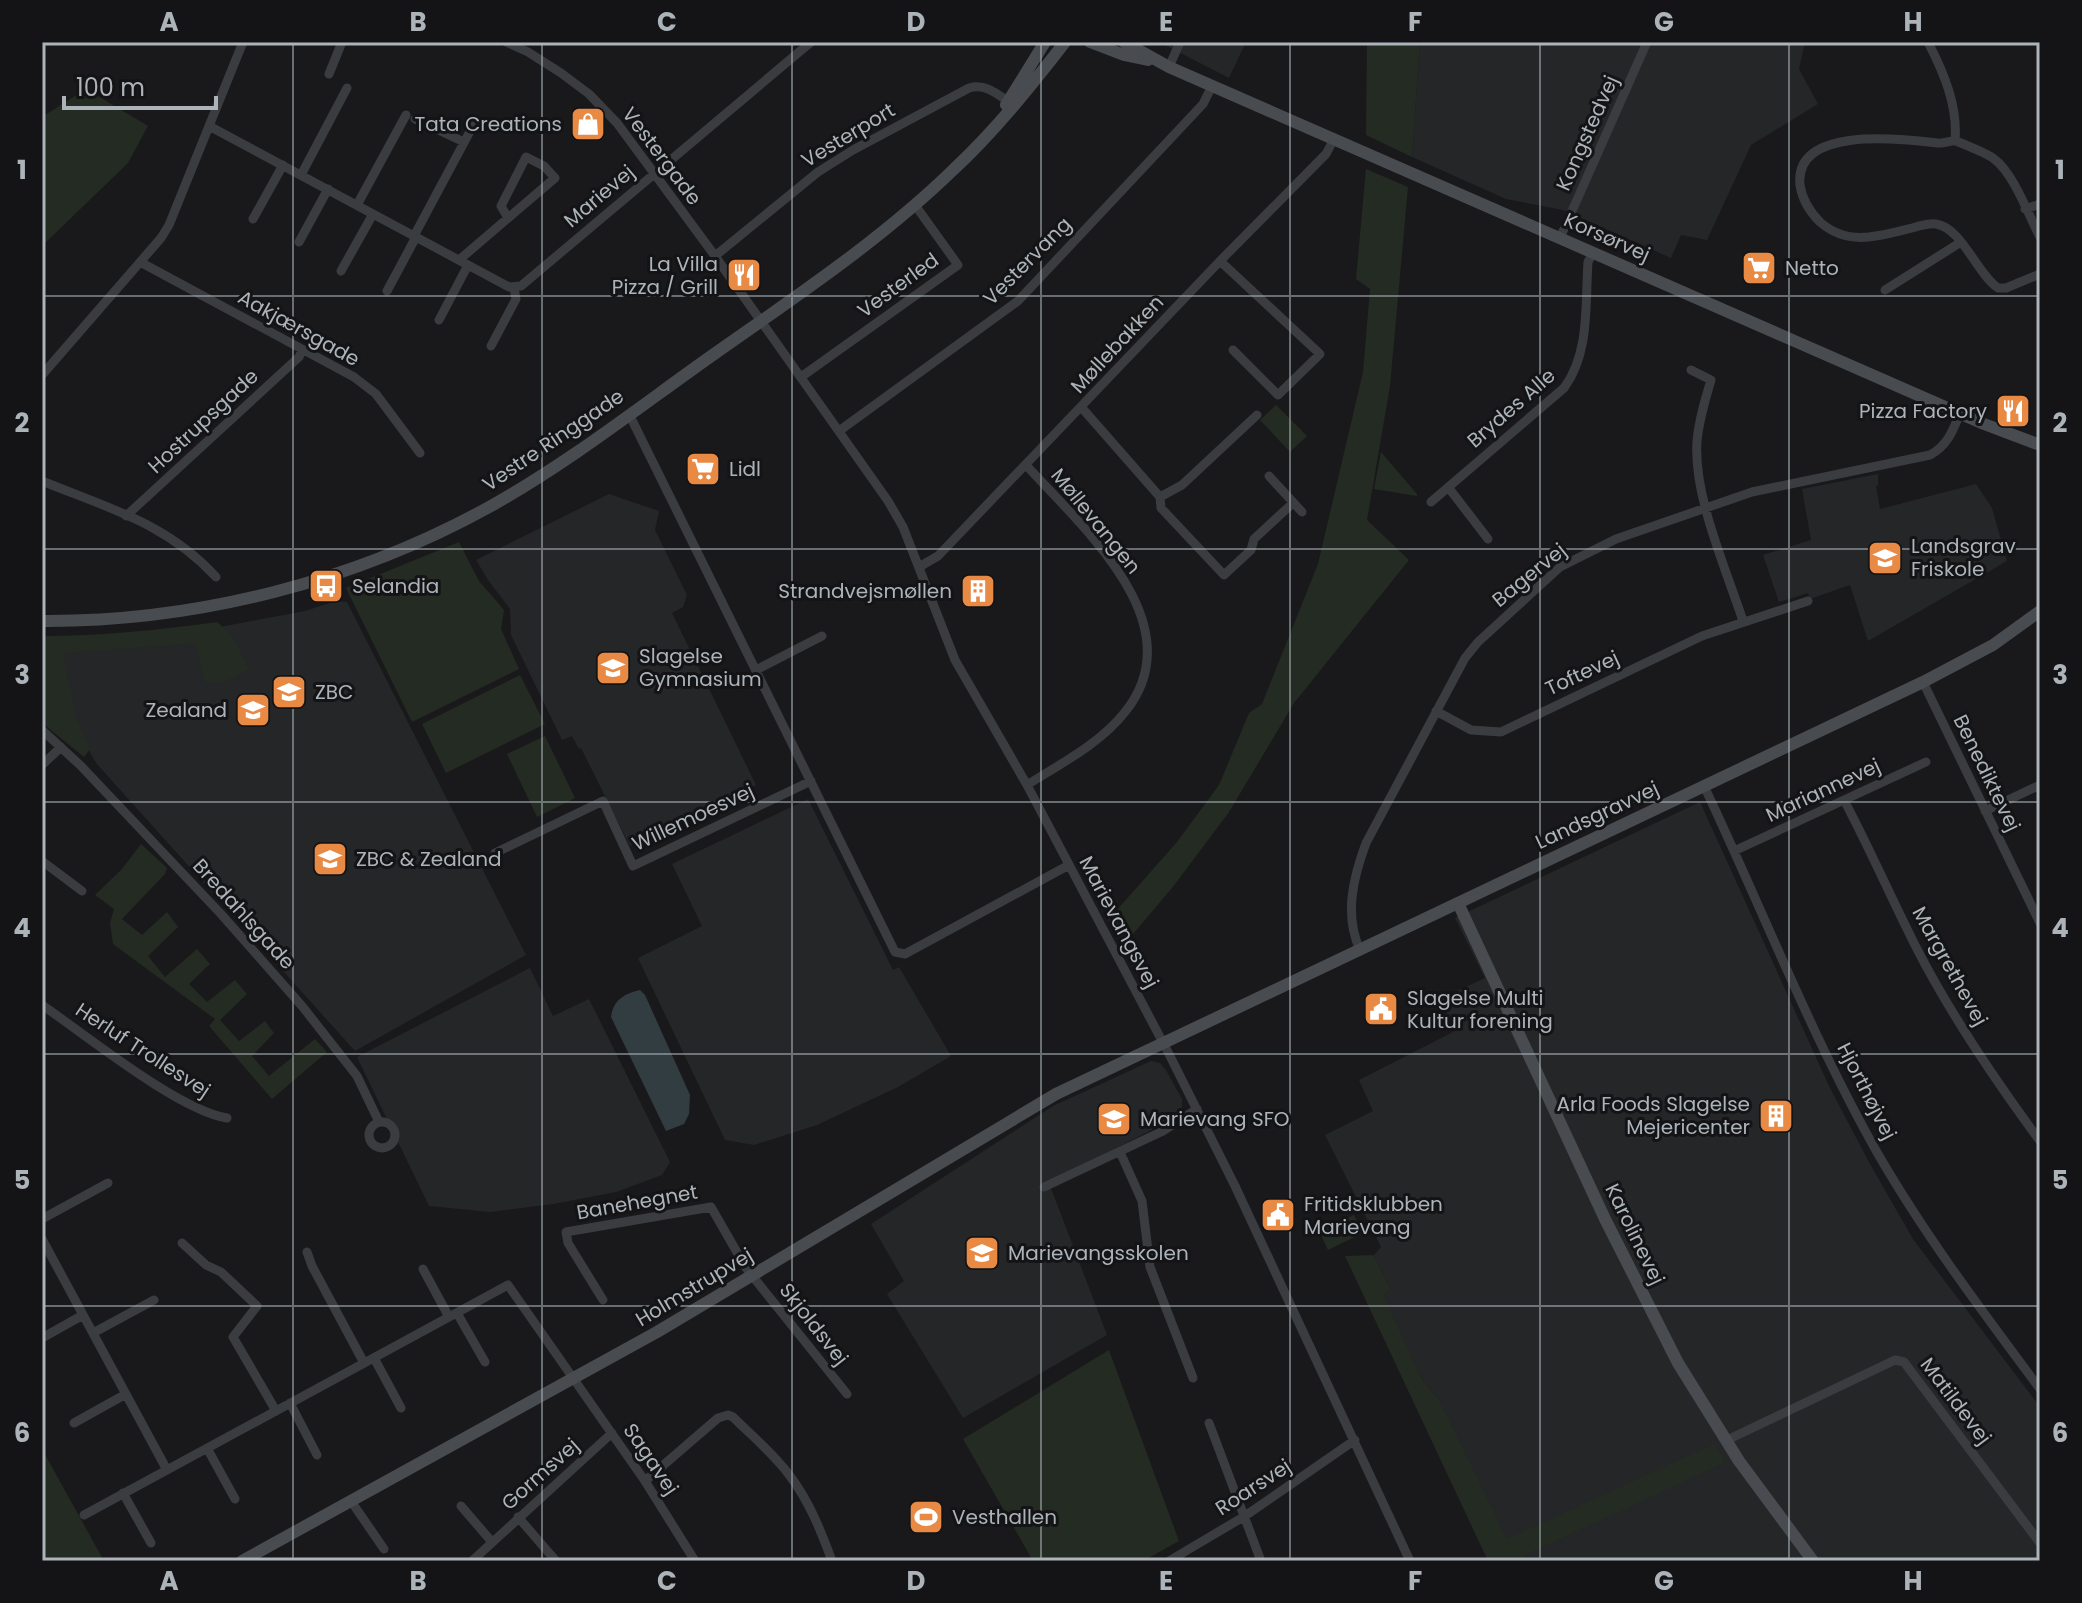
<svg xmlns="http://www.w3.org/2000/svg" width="2082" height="1603" font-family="Poppins,sans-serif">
  <rect width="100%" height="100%" fill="#19191b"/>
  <!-- built -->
  <path fill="#252628" d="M1159 42H1246L1229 78Z
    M1420 42H1805L1799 69 1818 104 1751 145 1707 240 1681 235 1671 258 1563 210 1506 199 1412 157Z
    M1878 474V485L1876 486 1880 509 1976 484 1992 508 2007 561 1868 641 1850 585 1810 599 1808 593 1779 602 1763 555 1811 540 1802 489Z
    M609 494 659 511 655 530 687 595 683 607 672 613 756 785 630 846 581 748 579 749 572 736 562 740 511 635 510 609 488 580 476 560Z
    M336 601 347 602 526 955 355 1051 96 763 74 724 61 666V640L203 630 305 611Z
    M808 799 893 970 899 967 951 1056 898 1087 817 1125 754 1145 725 1140 638 958 702 926 672 864Z
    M1700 802 1829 1086 1870 1164 1913 1239 2040 1407V1561H1510L1439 1399 1423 1381 1382 1295 1391 1290 1374 1255 1381 1247 1325 1135 1373 1111 1359 1080 1455 1031 1440 999 1485 978 1455 918Z
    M530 968 553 1016 589 999 670 1162 662 1175 616 1192 553 1204 490 1212 429 1206 357 1057Z
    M1151 1061 1160 1063 1166 1070 1182 1099V1107L1178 1113 1161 1125 1049 1183 1107 1335 963 1418 887 1294 904 1281 871 1224 1053 1106Z"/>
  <!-- green -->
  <path fill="#242b23" d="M1367 42H1420L1412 157 1366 135Z
    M86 89 148 126 128 163 42 246 44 193 42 185V117Z
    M1366 169 1408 187 1390 386 1367 520 1409 560 1294 703 1229 812 1172 888 1122 947 1108 920 1177 842 1219 785 1249 713 1262 704 1318 564 1363 372 1370 289 1356 279Z
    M1276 405 1307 436 1290 452 1260 420Z
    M1381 452 1417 494V496L1374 489Z
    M459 542 479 581 504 610 501 629 519 669 412 722 346 588Z
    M217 622 232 635 249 669 222 683 205 682 195 643 63 653 76 717 90 749 84 757 42 723V636C101 636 158 630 217 622Z
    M520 675 545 724 446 773 422 724Z
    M545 736 575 798 537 817 507 754Z
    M141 844 167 868 165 874 122 919 142 935 167 912 178 927 148 956 165 977 197 949 210 964 189 984 207 1002 235 980 247 994 220 1020 239 1041 265 1021 274 1033 252 1056 269 1076 315 1039 327 1052 272 1099 209 1026 215 1019 113 944 110 923 114 909 95 895 122 869Z
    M1354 1215 1363 1233 1328 1250 1319 1231Z
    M1374 1255 1391 1290 1383 1295 1423 1381 1439 1399 1507 1539 1714 1444 1726 1462 1513 1561H1488L1345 1256Z
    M1109 1350 1179 1541 1143 1561H1033L963 1439Z
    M42 1449 104 1561H42Z"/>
  <!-- water -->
  <path fill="#313d40" d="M640 990 645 995 690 1095 689 1114 684 1124 666 1131 611 1017C613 1000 624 994 640 990Z"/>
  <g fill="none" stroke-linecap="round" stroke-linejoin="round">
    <!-- street -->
    <path stroke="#3a3c40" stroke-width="9" d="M506 42 528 52 561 73 589 94 617 123 715 256 888 501 903 527 955 660 1027 785 1170 1056 1235 1186 1410 1561
      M1928 42C1944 73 1958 106 1955 141
      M1169 67 1180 42
      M329 74 342 42
      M415 119 464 142
      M209 126 509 287 521 286 811 42
      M301 175 347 88
      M357 205 406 115
      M2025 209 2040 204
      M253 219 283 165
      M414 236 475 122
      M2040 237C2029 216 2013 172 1994 159 1990 155 1961 143 1956 141 1951 140 1944 144 1938 143 1903 139 1794 125 1800 185 1802 199 1810 212 1820 222 1848 247 1880 236 1912 228 1919 226 1929 223 1936 224 1962 228 1977 274 1998 288H2006L2040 274
      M1560 238 1647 42
      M299 242 328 189
      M715 256 818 172 853 150 969 88C987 83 998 95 1013 105
      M459 260 555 178 544 166 526 157 501 206 508 218
      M1220 261 1320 354 1278 395 1233 350
      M140 262 354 377 376 394 420 453
      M341 271 373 214
      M1885 290 1961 242
      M387 291 416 237
      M439 320 468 265
      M491 346 516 299 514 288
      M1691 370 1711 380C1705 400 1699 420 1697 441 1693 495 1726 569 1743 621
      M42 375 161 238 169 225 243 42
      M801 377 958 265 915 205
      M1082 408 1160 497
      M629 414 895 952 905 954 1069 865
      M1257 415 1182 485 1160 497 1161 508 1224 575 1251 550 1254 539 1293 503
      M839 431 1018 301 1203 104 1212 86
      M1026 465C1081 526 1196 624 1125 712 1101 743 1060 764 1027 785
      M1269 476 1302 512
      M42 481C108 508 167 523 216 577
      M1448 487 1488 539
      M1431 502 1564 388C1590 353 1585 305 1588 262L1593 253
      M126 516 299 357 302 351
      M919 567 938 556 1220 261 1326 154 1334 139
      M756 670 822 636
      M1923 682 2040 923
      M1436 711 1471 730 1501 732 1702 636 1808 601
      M42 730 80 765 221 914 302 1006 357 1076 379 1122
      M42 765 61 747
      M1704 786C1762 908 1811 1036 1878 1154 1926 1237 1983 1312 2040 1389
      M1844 800C1870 849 1892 900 1917 949 1952 1017 1995 1080 2040 1141
      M1985 811 2040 785
      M1734 851 1926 762
      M495 853 603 801 633 866 811 781
      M42 861 82 891
      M1360 950C1344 915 1353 878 1366 843L1465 658 1478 642 1560 567 1616 539 1752 492 1930 455C1947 446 1953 431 1960 413
      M42 1005C86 1035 178 1110 227 1118
      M369 1135a13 13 0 1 1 26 0a13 13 0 1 1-26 0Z
      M1120 1152 1142 1201 1150 1267 1193 1378
      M1044 1187 1163 1131 1197 1109
      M42 1219 108 1183
      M42 1239 167 1470
      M182 1243 206 1265 221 1272 257 1306 233 1337 276 1411
      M307 1252 312 1266 364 1363
      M423 1269 449 1317
      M603 1300 568 1243 566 1232 711 1207 746 1268 847 1394
      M457 1313 485 1362
      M93 1333 154 1300
      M42 1338 83 1315
      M374 1358 401 1408
      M290 1403 317 1455
      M74 1423 126 1394
      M1209 1423 1261 1561
      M1725 1441 1895 1360 1904 1362 2040 1543
      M207 1448 235 1499
      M645 1481 718 1418 728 1415 733 1417C752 1436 774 1454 790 1476 809 1501 821 1531 832 1561
      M123 1493 151 1543
      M351 1501 384 1549
      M461 1506 492 1542
      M84 1515 508 1285 645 1481 695 1561
      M518 1517 556 1561
      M472 1561 612 1433
      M1169 1561 1245 1516 1355 1440"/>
    <!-- secondary -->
    <path stroke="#484c50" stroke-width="12" d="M1090 42 1124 55 1148 60
      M1124 42 1169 67 1984 424 2040 445
      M1006 105 1045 42
      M42 621C197 622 356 581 491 506 570 462 643 404 717 352 798 295 882 239 953 170 994 132 1031 86 1065 42
      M1458 903 1605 1219 1678 1363 1739 1461 1813 1561
      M242 1561 657 1332 1056 1094 1923 682 1993 645 2040 611"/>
  </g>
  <!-- grid -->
  <path fill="none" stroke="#acb4ba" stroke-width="2" stroke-opacity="0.55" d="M293 42V1561M542 42V1561M792 42V1561M1041 42V1561M1290 42V1561M1540 42V1561M1789 42V1561M42 296H2040M42 549H2040M42 802H2040M42 1054H2040M42 1306H2040"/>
  <!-- icons -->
  <defs>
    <g id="shop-square" transform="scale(1.8)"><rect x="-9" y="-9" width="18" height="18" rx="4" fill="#e88944" stroke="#141416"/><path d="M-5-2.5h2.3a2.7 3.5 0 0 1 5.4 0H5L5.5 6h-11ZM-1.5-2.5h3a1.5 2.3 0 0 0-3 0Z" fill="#fff"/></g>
    <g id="supermarket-square" transform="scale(1.8)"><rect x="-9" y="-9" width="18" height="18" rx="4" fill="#e88944" stroke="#141416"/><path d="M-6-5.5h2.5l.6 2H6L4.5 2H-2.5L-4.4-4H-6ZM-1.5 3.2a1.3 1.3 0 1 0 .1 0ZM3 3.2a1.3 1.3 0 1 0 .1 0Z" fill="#fff"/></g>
    <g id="restaurant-square" transform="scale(1.8)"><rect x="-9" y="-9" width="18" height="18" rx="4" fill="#e88944" stroke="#141416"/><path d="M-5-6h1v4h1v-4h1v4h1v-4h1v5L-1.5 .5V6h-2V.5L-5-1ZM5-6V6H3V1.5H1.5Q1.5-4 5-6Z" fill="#fff"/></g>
    <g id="school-square" transform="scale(1.8)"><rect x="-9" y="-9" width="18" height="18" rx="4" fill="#e88944" stroke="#141416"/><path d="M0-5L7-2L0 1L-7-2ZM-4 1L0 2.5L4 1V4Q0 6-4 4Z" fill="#fff"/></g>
    <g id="bus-square" transform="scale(1.8)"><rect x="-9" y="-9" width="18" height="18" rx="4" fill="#e88944" stroke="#141416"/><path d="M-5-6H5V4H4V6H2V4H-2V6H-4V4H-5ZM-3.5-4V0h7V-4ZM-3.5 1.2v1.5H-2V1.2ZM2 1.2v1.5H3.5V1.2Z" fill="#fff"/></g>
    <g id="building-square" transform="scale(1.8)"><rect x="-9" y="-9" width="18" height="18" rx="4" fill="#e88944" stroke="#141416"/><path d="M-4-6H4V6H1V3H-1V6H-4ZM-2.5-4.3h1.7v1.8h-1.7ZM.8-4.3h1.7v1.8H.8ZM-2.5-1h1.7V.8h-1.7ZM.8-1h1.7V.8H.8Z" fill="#fff"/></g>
    <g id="university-square" transform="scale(1.8)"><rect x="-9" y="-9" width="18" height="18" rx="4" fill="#e88944" stroke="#141416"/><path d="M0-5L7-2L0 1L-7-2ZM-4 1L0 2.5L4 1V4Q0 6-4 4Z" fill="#fff"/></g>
    <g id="civic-square" transform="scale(1.8)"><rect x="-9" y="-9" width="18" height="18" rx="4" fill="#e88944" stroke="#141416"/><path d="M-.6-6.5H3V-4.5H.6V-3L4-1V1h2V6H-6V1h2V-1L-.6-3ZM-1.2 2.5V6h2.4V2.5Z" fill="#fff"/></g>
    <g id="stadium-square" transform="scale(1.8)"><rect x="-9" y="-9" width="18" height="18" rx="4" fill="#e88944" stroke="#141416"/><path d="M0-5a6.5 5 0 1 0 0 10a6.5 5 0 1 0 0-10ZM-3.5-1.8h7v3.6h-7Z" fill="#fff"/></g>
  </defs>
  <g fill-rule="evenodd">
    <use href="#shop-square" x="588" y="124"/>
    <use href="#supermarket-square" x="1759" y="268"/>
    <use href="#restaurant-square" x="744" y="275"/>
    <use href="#restaurant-square" x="2013" y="411"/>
    <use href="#supermarket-square" x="703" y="469"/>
    <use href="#school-square" x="1885" y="558"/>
    <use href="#bus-square" x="326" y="586"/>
    <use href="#building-square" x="978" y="591"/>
    <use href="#school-square" x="613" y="668"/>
    <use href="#university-square" x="289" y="692"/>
    <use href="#university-square" x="253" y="710"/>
    <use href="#school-square" x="330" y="859"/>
    <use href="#civic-square" x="1381" y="1009"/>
    <use href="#building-square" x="1776" y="1116"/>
    <use href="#school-square" x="1114" y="1119"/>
    <use href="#civic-square" x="1278" y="1215"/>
    <use href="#school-square" x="982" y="1253"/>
    <use href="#stadium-square" x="926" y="1517"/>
  </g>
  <g text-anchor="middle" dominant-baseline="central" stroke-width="6" stroke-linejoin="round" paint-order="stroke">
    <!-- poi labels -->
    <g font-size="20" fill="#acb4ba" stroke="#141416" text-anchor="start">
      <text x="562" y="124" text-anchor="end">Tata Creations</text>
      <text x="718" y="264" text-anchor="end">La Villa<tspan x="718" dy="23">Pizza / Grill</tspan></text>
      <text x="1785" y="268">Netto</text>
      <text x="1987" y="411" text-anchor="end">Pizza Factory</text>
      <text x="729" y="469">Lidl</text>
      <text x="1911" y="546">Landsgrav<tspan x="1911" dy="23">Friskole</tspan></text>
      <text x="352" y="586">Selandia</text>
      <text x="952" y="591" text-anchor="end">Strandvejsmøllen</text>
      <text x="639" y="656">Slagelse<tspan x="639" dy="23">Gymnasium</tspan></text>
      <text x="315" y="692">ZBC</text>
      <text x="227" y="710" text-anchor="end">Zealand</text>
      <text x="356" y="859">ZBC &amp; Zealand</text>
      <text x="1407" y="998">Slagelse Multi<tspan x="1407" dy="23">Kultur forening</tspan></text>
      <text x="1750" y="1104" text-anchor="end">Arla Foods Slagelse<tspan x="1750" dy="23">Mejericenter</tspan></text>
      <text x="1140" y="1119">Marievang SFO</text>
      <text x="1304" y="1204">Fritidsklubben<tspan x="1304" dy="23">Marievang</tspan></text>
      <text x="1008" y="1253">Marievangsskolen</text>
      <text x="952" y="1517">Vesthallen</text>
    </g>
    <!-- street labels -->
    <g font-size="20" fill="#acb4ba" stroke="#141416">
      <text transform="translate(1587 133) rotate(-66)">Kongstedvej</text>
      <text transform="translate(848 135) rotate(-31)">Vesterport</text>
      <text transform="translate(662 156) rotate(53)">Vestergade</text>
      <text transform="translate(599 196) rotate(-40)">Marievej</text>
      <text transform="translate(1607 237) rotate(24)">Korsørvej</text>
      <text transform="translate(1027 261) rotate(-45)">Vestervang</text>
      <text transform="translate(898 285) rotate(-36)">Vesterled</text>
      <text transform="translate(299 328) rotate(29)">Aakjærsgade</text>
      <text transform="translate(1117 344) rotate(-47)">Møllebakken</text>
      <text transform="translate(1511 408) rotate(-41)">Brydes Alle</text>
      <text transform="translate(203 421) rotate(-43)">Hostrupsgade</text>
      <text transform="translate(553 440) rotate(-34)">Vestre Ringgade</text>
      <text transform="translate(1096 521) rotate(51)">Møllevangen</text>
      <text transform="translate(1529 575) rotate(-39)">Bagervej</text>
      <text transform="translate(1582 673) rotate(-25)">Toftevej</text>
      <text transform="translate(1987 773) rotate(64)">Benediktevej</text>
      <text transform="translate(1823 790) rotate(-25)">Mariannevej</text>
      <text transform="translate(1597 815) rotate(-25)">Landsgravvej</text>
      <text transform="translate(693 817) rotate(-25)">Willemoesvej</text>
      <text transform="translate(244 914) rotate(48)">Bredahlsgade</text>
      <text transform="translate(1119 922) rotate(62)">Marievangsvej</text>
      <text transform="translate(1950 966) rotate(61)">Margrethevej</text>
      <text transform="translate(143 1050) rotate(33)">Herluf Trollesvej</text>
      <text transform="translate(1867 1091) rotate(63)">Hjorthøjvej</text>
      <text transform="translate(637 1202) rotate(-10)">Banehegnet</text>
      <text transform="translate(1635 1234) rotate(64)">Karolinevej</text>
      <text transform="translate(694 1287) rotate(-31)">Holmstrupvej</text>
      <text transform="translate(814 1324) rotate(52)">Skjoldsvej</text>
      <text transform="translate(1956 1401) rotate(53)">Matildevej</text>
      <text transform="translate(651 1459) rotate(56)">Sagavej</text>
      <text transform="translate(540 1474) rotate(-42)">Gormsvej</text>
      <text transform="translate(1253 1487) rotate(-33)">Roarsvej</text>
    </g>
  </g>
  <!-- border -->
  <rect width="2082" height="1603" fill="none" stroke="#141416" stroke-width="88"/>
  <!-- scale -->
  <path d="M64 96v12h152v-12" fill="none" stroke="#acb4ba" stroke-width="4"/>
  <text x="76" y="96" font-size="24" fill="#acb4ba" stroke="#141416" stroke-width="6" paint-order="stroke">100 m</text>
  <rect x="44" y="44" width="1994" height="1515" fill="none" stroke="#acb4ba" stroke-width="3"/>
  <g font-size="26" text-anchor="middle" font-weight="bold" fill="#acb4ba">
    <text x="169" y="31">A</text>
    <text x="418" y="31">B</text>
    <text x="667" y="31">C</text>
    <text x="916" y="31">D</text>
    <text x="1166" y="31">E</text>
    <text x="1415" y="31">F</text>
    <text x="1664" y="31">G</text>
    <text x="1913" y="31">H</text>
    <text x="22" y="179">1</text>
    <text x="2060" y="179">1</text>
    <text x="22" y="432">2</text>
    <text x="2060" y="432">2</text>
    <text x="22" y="684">3</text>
    <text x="2060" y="684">3</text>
    <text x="22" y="937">4</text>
    <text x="2060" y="937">4</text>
    <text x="22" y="1189">5</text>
    <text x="2060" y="1189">5</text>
    <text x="22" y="1442">6</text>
    <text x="2060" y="1442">6</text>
    <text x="169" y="1590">A</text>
    <text x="418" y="1590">B</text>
    <text x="667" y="1590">C</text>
    <text x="916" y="1590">D</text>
    <text x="1166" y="1590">E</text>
    <text x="1415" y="1590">F</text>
    <text x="1664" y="1590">G</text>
    <text x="1913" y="1590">H</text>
  </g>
</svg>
